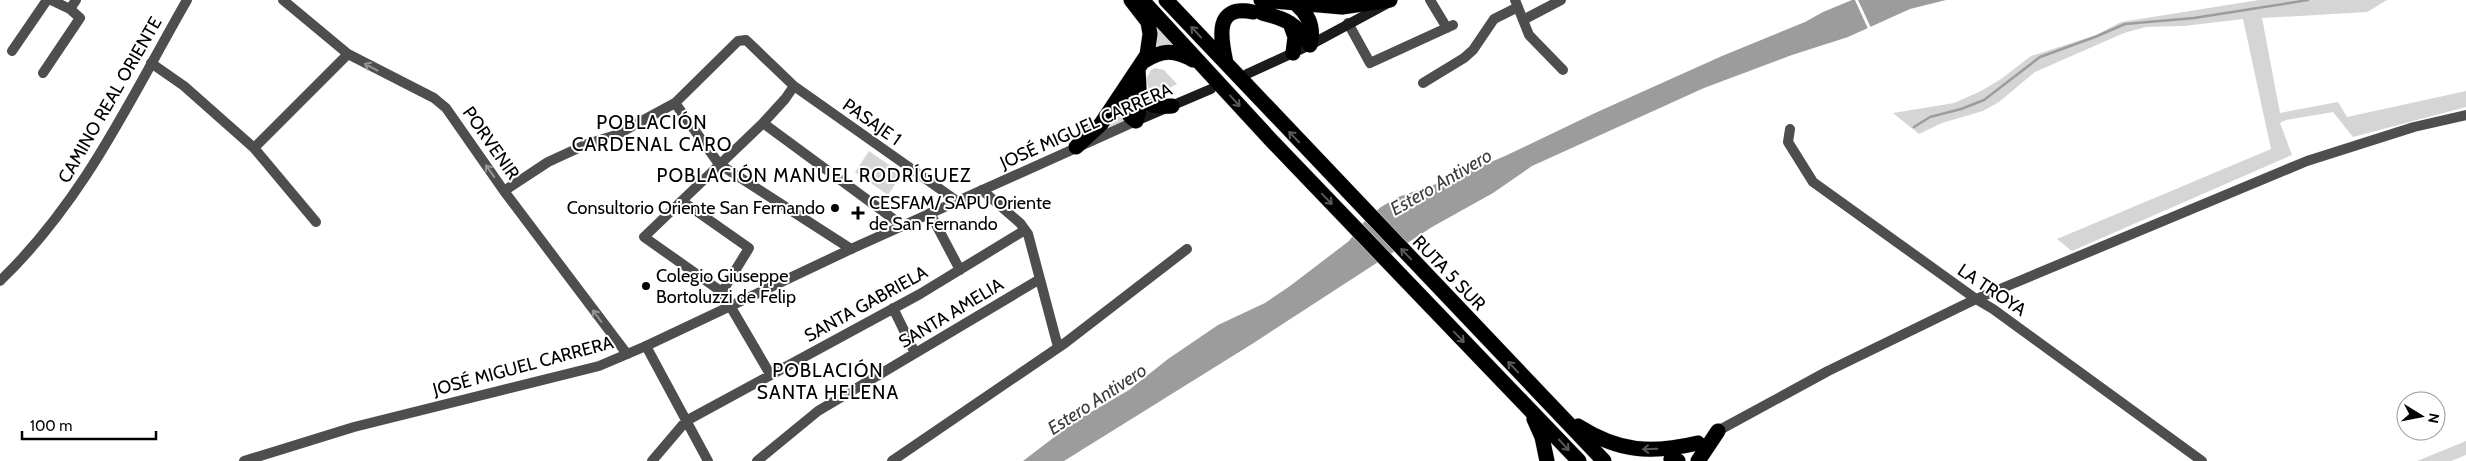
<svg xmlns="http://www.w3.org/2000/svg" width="2466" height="461" font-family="Cabin,sans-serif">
	<rect width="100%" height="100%" fill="#fff"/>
	<path fill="#d5d5d5" d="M2259,0H2387L2367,12L2262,18L2280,113L2338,102L2347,117L2466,91V107L2353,137L2333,112L2286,120L2280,123L2292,155L2072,251L2057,239L2271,149L2243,19L2184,26L2146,27L2124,33L2035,72L1999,102L1983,111L1942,123L1919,134L1893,113L1954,103L1981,91L2001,79L2031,56L2096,35L2121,22Z
		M1152,22L1180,51L1153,53Z
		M1155,68L1164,70L1177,84C1169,88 1158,96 1149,90L1146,79L1151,70Z
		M1121,98L1128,120L1100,133Z
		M869,151L902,174L888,195L855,172Z
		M2466,441V455L2451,461H2417Z"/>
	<path fill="#9c9c9c" d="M1852,0H1946L1910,9L1848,37L1792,55L1704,88L1532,166L1493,193L1432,227L1252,344L1064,461H1023L1074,422L1129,390L1168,359L1218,325L1265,303L1290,286L1349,241L1364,222L1381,207L1398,197L1448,180L1505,156L1595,113L1722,56L1805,22L1823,12Z"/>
	<path fill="#fff" d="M1855,0H1858L1872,30L1869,31Z"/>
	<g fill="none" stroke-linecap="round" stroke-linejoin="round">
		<path stroke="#9c9c9c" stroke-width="2.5" d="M1914,127L1930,117L1961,109L1984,100L2040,57L2095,37L2125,24L2194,18L2308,0"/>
		<g stroke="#dbdbdb" stroke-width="16">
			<path id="motorway" d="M1142,0L1270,139L1579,461
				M1166,0L1604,461
				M1261,0L1342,7L1390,0
				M1297,5C1310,16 1314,29 1310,45
				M1262,13C1286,19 1296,23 1310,45
				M1290,23L1295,37L1293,53
				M1144,61C1162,50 1174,49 1193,60
				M1226,63C1221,39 1213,4 1253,12
				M1125,88C1122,101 1124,113 1136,121L1140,107L1138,69
				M1138,91C1145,107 1157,107 1172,106
				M1076,147L1101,124L1147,55L1150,34L1148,22L1131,0
				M1534,419L1542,437L1547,461
				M1578,426C1619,452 1651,454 1698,443
				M1671,459L1678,461
				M1698,461L1718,431"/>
		</g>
		<path stroke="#4e4e4e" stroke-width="10" d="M283,0L348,54L434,98L446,108L504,191L627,354
			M1430,0L1447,28
			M1515,0L1529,35L1563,70
			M70,9L76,0
			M1523,20L1561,0
			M1348,23L1370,63L1453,25
			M12,51L47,0
			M151,63L184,86L254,148L348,54
			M43,73L80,18L70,9L51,0
			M1423,83L1464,58L1473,50L1494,19L1518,7
			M675,103L719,164L851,249
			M763,123L903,226
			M1790,129L1788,142L1813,182L1976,299L1993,309L2202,461
			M254,148L316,222
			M982,190L1020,223L1028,234L1058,347
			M504,191L548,162L587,144L616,135L675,103L738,41L746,40L794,86L957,201
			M682,201L749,248L722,292
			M930,213L960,270
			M893,308L915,353
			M646,346L708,461
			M770,374L722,292L644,237L763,123L785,99L794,86
			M652,461L686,421L920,294L1025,230
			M757,461L818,411L1040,279
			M892,461L1065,343L1187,249"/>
		<path stroke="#4e4e4e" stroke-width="10" d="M0,281C85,199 129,101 187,0
			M1714,433L1828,371L1976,299L2307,161L2414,127L2466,115
			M244,461L354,427L599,366L646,346L851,249L1136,121"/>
		<path stroke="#1b1b1b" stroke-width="10" d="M1247,74L1310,45L1386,4
			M1136,121L1211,89"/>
		<use href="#motorway" stroke="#000" stroke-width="15"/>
	</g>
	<defs><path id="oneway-shaft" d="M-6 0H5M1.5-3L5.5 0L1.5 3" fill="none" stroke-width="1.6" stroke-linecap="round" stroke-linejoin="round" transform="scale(1.25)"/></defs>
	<g stroke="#595959">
		<use href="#oneway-shaft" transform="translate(1196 32) rotate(-133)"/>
		<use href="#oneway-shaft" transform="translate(1235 101) rotate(48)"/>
		<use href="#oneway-shaft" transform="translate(1294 137) rotate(-134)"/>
		<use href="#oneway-shaft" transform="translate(1327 199) rotate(46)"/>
		<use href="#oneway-shaft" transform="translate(1406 254) rotate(-134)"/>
		<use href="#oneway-shaft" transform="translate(1459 337) rotate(46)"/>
		<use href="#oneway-shaft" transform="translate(1513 367) rotate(-134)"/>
		<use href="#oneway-shaft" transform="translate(1564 445) rotate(47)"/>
		<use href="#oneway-shaft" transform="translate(1650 449) rotate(178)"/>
	</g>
	<g stroke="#959595">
		<use href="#oneway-shaft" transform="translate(371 67) rotate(-152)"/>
		<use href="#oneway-shaft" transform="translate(490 171) rotate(-125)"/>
		<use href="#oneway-shaft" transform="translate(597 316) rotate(-127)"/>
	</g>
	<g fill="#000" stroke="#fff" stroke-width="2">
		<circle cx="835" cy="208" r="5"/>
		<path d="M855.5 205.5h5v5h5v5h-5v5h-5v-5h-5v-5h5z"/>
		<circle cx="646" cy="286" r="5"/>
	</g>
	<g text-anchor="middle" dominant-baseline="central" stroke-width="4" stroke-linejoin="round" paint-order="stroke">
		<g font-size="18" fill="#000" stroke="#fff">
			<text transform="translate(110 100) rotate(-60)">CAMINO REAL ORIENTE</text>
			<text transform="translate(872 122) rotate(35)">PASAJE 1</text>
			<text transform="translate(1086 126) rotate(-24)">JOSÉ MIGUEL CARRERA</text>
			<text transform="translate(491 143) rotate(55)">PORVENIR</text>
			<text transform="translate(1449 273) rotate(46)">RUTA 5 SUR</text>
			<text transform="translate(1992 290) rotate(34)">LA TROYA</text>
			<text transform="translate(866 304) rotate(-29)">SANTA GABRIELA</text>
			<text transform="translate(951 313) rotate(-31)">SANTA AMELIA</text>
			<text transform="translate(523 366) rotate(-15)">JOSÉ MIGUEL CARRERA</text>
		</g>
		<g font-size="18" fill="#000" stroke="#fff" text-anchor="start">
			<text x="869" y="203">CESFAM/ SAPU Oriente<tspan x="869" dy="21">de San Fernando</tspan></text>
			<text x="825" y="208" text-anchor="end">Consultorio Oriente San Fernando</text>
			<text x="656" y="276">Colegio Giuseppe<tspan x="656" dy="21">Bortoluzzi de Felip</tspan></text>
		</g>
		<g font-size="19" letter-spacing="1" fill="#000" stroke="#fff">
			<text x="652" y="122">POBLACIÓN<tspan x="652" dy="22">CARDENAL CARO</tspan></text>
			<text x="814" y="175">POBLACIÓN MANUEL RODRÍGUEZ</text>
			<text x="828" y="370">POBLACIÓN<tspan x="828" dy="22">SANTA HELENA</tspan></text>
		</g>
		<g font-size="19" font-style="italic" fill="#3d3d3d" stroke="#fff">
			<text transform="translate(1441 182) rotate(-30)">Estero Antivero</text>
			<text transform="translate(1097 399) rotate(-33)">Estero Antivero</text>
		</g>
	</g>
	<g transform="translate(2421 416) rotate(100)"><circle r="24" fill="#ffffff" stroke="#999999"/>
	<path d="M0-4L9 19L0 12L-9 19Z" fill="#000000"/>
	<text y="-8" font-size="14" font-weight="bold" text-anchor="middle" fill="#000000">N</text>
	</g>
	<path d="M22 431v8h134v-8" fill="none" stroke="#000000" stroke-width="2.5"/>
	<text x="30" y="431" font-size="15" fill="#000000" stroke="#ffffff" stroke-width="4" paint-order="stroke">100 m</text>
</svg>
